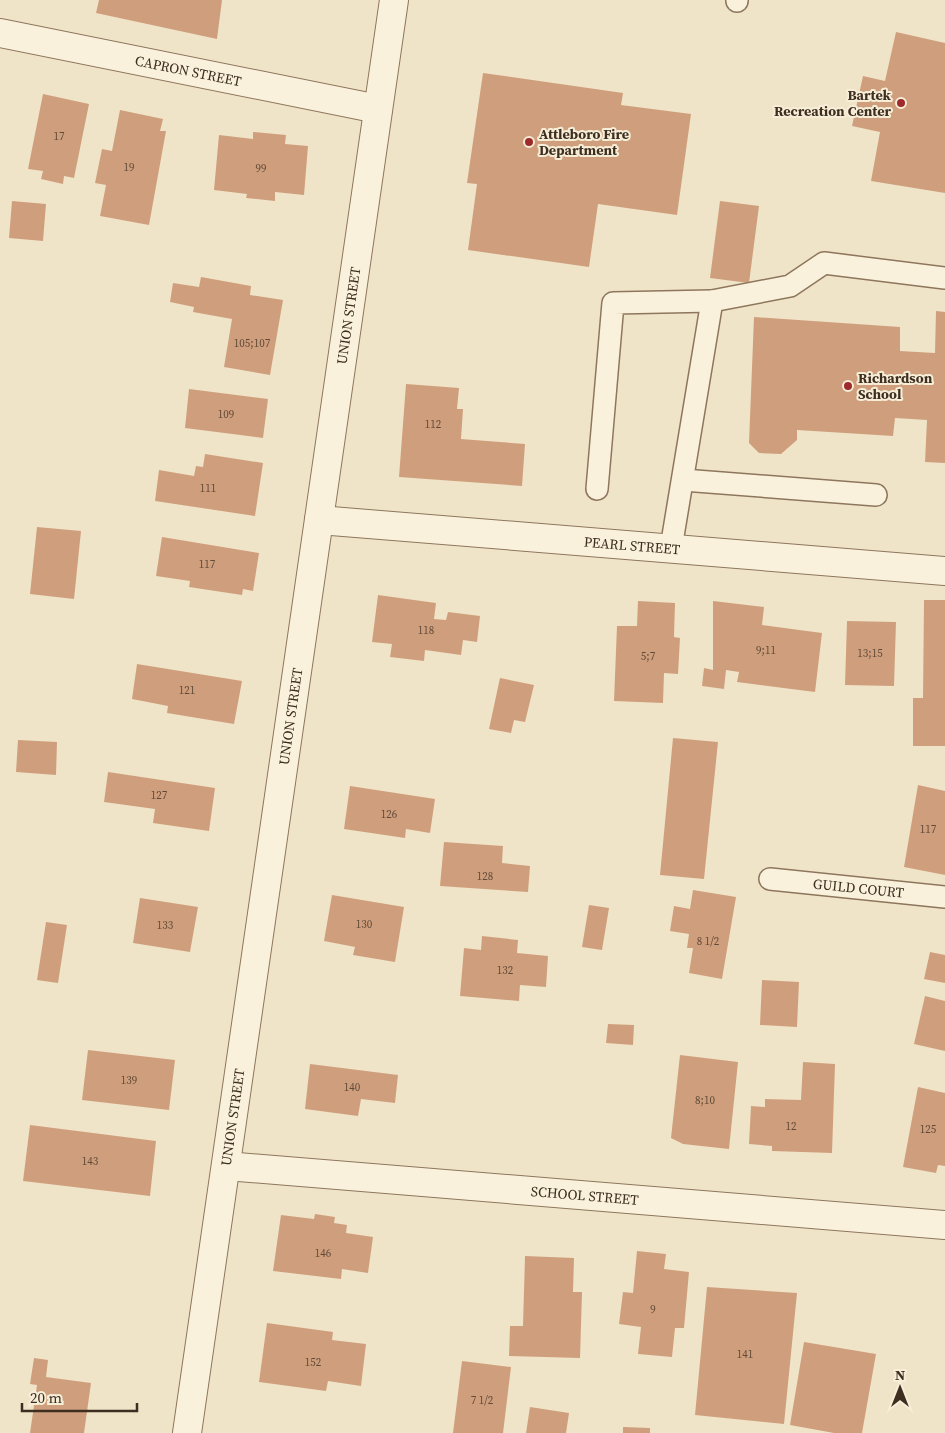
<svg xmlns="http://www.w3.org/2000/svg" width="945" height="1433" font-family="'Source Serif 4',serif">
	<rect width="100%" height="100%" fill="#f0e4c8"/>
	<path fill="#cf9f7d" d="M99,0H222L217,39L96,13Z
		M896,32L945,43V193L871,181L880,132L852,126L863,76L885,81Z
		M483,73L623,93L621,105L691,114L677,215L598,204L589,267L468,250L477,184L467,183Z
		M43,94L89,104L74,178L64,176L63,184L41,179L43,171L28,169Z
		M120,110L163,119L160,131H166L149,225L100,216L106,185L95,183L102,149L112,151Z
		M253,132L286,135L285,144L308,146L304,195L275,192V201L246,198L247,194L214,190L219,135L253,139Z
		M12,201L46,204L43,241L9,238Z
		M720,201L759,206L749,283L710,278Z
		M201,277L251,286L250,295L283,300L270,375L224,367L232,319L193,312L194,307L170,302L173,283L199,287Z
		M936,311L945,312V463L925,462L927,420L895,418L893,436L797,430V440L781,454L759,453L749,443L754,317L900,327V351L935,353Z
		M406,384L459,388L457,409H463L461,439L525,444L522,486L399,477Z
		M189,389L268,399L263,438L185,428Z
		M205,454L263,463L255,516L155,501L159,470L194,476L196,466L203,467Z
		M37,527L81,531L74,599L30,594Z
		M162,537L259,553L253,591L243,589L242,595L189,587L190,581L156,576Z
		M378,595L436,603L434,619L446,620L448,612L480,616L477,642L463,640L461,655L425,650L424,661L390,657L392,644L372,642Z
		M924,600H945V746H913V698H923Z
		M638,601L675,603L674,637L680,638L678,674L664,673L663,703L614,701L617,626H637Z
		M713,601L764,607L762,625L822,633L815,692L737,682L739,672L726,670L724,689L702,686L704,668L713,670Z
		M847,621L896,622L894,686L845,685Z
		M137,664L242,681L234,724L167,713L168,706L132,699Z
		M500,678L534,685L525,722L514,720L511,733L489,729Z
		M673,738L718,742L704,879L660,875Z
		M18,740L57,742L56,775L16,772Z
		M108,772L215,788L209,831L153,823L155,809L104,802Z
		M918,785L945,791V875L904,867Z
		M350,786L435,799L430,833L406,829L405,838L344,829Z
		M444,842L503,846L502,863L530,866L528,892L440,886Z
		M693,890L736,897L722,979L689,973L693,948H687L689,934L670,931L674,906L690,909Z
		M332,895L404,907L395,962L353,955L355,947L324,941Z
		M140,898L198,907L190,952L133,943Z
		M589,905L609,908L602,950L582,947Z
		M46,922L67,925L58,983L37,980Z
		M482,936L518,940L517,953L548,956L546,987L520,985L519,1001L460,996L464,948L481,950Z
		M930,952L945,955V983L924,979Z
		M762,980L799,982L797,1027L760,1025Z
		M925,996L945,1001V1051L914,1044Z
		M608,1024L634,1025L633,1045L606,1043Z
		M88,1050L175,1060L169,1110L82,1100Z
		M680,1055L738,1062L729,1149L683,1144L671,1138Z
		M803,1062L835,1064L832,1153L772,1151V1146L749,1144L751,1106L765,1107V1099L801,1100Z
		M310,1064L398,1075L395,1103L361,1099L358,1116L305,1109Z
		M918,1087L945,1093V1166L938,1165L936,1173L903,1167Z
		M30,1125L156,1141L150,1196L23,1181Z
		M315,1214L335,1217L334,1223L347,1225L346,1233L373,1237L368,1273L342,1269L341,1279L273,1271L281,1215L314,1219Z
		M637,1251L666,1254L664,1269L689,1272L684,1328H675L672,1357L638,1354L641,1327L619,1324L623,1292L633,1293Z
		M525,1256L574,1258L573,1292H582L580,1358L509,1356L510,1326H523Z
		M707,1287L797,1293L784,1424L695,1415Z
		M267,1323L333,1332L332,1340L366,1344L361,1386L328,1381L326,1391L259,1382Z
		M804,1342L876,1354L862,1433H834L790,1425Z
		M34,1358L48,1360L46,1377L91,1383L84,1433H30L37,1385L30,1384Z
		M462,1361L511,1367L503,1433H453Z
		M530,1407L569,1413L566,1433H526Z
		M623,1427L650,1428V1433H623Z"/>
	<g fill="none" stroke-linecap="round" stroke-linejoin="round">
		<g stroke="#8d765c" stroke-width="24">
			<g id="lane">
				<path d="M737,1V0"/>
				<path d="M683,480L876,495"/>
				<path d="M597,489L613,303L712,301"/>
				<path d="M671,548L712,301L790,286L824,263L945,278"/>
				<path id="s1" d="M770,879L945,897"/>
			</g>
		</g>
		<g stroke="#8d765c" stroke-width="30">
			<g id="street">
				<path id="s2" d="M0,33L378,109"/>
				<path id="s3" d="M319,520L945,571"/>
				<path id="s4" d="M226,1166L945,1225"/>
				<path id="s5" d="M187,1433L394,0"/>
			</g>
		</g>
		<use href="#lane" stroke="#faf1dc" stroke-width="21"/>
		<use href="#street" stroke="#faf1dc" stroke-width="28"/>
	</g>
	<g fill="#9e2a2b" stroke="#f7eed8" stroke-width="2">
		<circle cx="901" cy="103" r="5"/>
		<circle cx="529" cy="142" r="5"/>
		<circle cx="848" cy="386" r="5"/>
	</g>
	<g text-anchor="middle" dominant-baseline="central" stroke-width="4" stroke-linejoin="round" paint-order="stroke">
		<g font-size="11" fill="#624a37">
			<text x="59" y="136">17</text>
			<text x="129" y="167">19</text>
			<text x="261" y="168">99</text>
			<text x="252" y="343">105;107</text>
			<text x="226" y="414">109</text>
			<text x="433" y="424">112</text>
			<text x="208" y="488">111</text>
			<text x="207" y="564">117</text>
			<text x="426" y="630">118</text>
			<text x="766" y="650">9;11</text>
			<text x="870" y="653">13;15</text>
			<text x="648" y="656">5;7</text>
			<text x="187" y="690">121</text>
			<text x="159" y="795">127</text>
			<text x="389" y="814">126</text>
			<text x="928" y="829">117</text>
			<text x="485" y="876">128</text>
			<text x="364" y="924">130</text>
			<text x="165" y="925">133</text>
			<text x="708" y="941">8 1/2</text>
			<text x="505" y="970">132</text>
			<text x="129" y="1080">139</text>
			<text x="352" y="1087">140</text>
			<text x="705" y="1100">8;10</text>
			<text x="791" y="1126">12</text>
			<text x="928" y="1129">125</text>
			<text x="90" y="1161">143</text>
			<text x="323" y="1253">146</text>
			<text x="653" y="1309">9</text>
			<text x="745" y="1354">141</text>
			<text x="313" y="1362">152</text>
			<text x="482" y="1400">7 1/2</text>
		</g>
		<g font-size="14" fill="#3d2e20" stroke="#f7eed8">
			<text stroke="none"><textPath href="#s2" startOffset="192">CAPRON STREET</textPath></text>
			<text stroke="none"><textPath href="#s5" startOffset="1129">UNION STREET</textPath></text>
			<text stroke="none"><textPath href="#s3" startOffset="314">PEARL STREET</textPath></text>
			<text stroke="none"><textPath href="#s5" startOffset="724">UNION STREET</textPath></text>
			<text stroke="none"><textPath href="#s1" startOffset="89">GUILD COURT</textPath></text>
			<text stroke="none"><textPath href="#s5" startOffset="319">UNION STREET</textPath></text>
			<text stroke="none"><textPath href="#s4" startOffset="360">SCHOOL STREET</textPath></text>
		</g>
		<g font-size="14" font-weight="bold" fill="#3d2e20" stroke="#f7eed8" text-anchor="start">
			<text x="891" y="95" text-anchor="end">Bartek<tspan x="891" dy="16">Recreation Center</tspan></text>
			<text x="539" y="134">Attleboro Fire<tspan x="539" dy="16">Department</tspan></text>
			<text x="858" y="378">Richardson<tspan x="858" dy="16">School</tspan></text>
		</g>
	</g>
	<g transform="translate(900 1388)" stroke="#f7eed8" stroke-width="4" paint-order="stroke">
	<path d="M0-4L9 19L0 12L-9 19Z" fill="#3d2e20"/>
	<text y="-8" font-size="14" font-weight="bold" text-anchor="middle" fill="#3d2e20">N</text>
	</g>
	<path d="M22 1403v8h115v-8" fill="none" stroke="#3d2e20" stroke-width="2.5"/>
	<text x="30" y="1403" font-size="15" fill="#3d2e20" stroke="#f7eed8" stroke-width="4" paint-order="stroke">20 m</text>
</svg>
